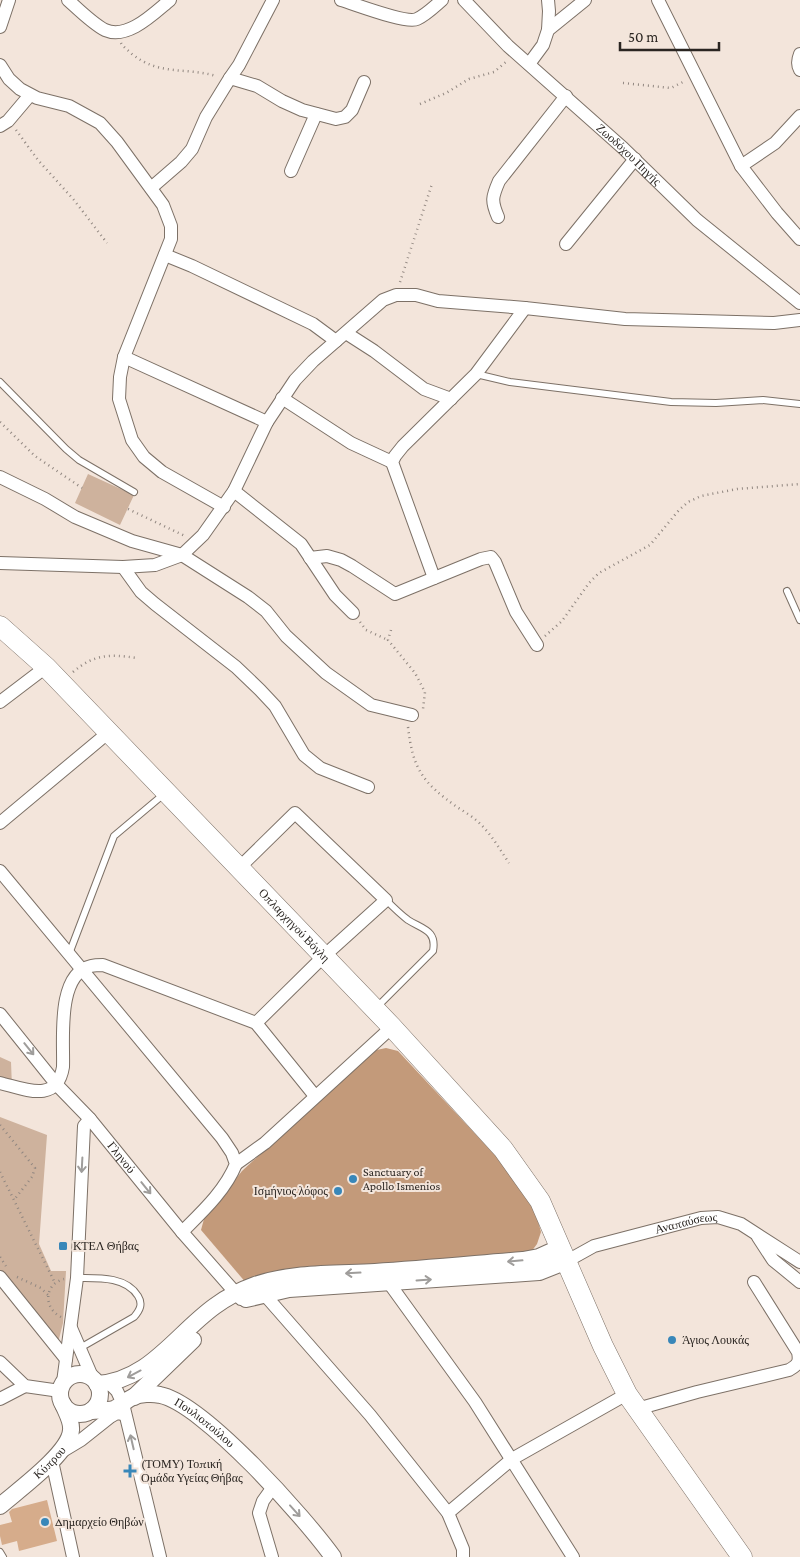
<svg xmlns="http://www.w3.org/2000/svg" width="800" height="1557" font-family="'Crimson Pro',serif">
	<rect width="100%" height="100%" fill="#f3e5db"/>
	<path fill="#ceb29d" d="M88,474L134,495L120,525L75,503Z
		M0,1057L11,1062L12,1087L0,1083Z
		M0,1117L47,1135L39,1244L51,1271H66L63,1323L58,1343L0,1270Z"/>
	<path fill="#c39a7a" d="M386,1048L398,1051L508,1169L535,1210L541,1232L537,1244L531,1252L247,1284L201,1230L204,1219L242,1171L372,1051Z"/>
	<path fill="#d6ac8b" d="M47,1500L57,1541L19,1551L17,1541L2,1545L0,1536V1525L12,1522L9,1512L12,1509Z"/>
	<g fill="none" stroke-linecap="round" stroke-linejoin="round">
		<g stroke="#7d7167" stroke-width="8">
			<path id="service" d="M476,374L510,382L671,402L716,403L763,400L800,404
				M0,382L66,449L79,460L134,492
				M787,591L800,620
				M69,954L114,836L164,794
				M376,1008L433,951C437,930 422,929 408,920C400,914 393,907 386,900
				M77,1278C97,1278 126,1276 138,1296C143,1304 140,1310 134,1317L80,1348
				M0,1552L3,1557"/>
		</g>
		<g stroke="#7d7167" stroke-width="14">
			<g id="minor">
				<path d="M68,0C78,9 93,24 105,30C128,40 154,13 170,0"/>
				<path d="M341,0C355,4 406,24 417,19C426,15 435,6 442,0"/>
				<path id="s1" d="M464,0L508,46L623,148L697,220L800,303"/>
				<path d="M658,0L741,166L777,213L800,239"/>
				<path d="M0,27L9,0"/>
				<path d="M548,30L549,11L548,0"/>
				<path d="M800,54C798,59 797,65 800,70"/>
				<path d="M529,64L543,45L548,30L585,0"/>
				<path d="M0,65L9,79L20,89L37,98L69,106L100,123L117,142L163,205L171,226V239L124,357L120,377L119,399L132,440L144,457L162,472L224,507"/>
				<path d="M230,78L239,65L273,0"/>
				<path d="M0,126L8,121L30,95"/>
				<path d="M741,166L775,143L800,116"/>
				<path d="M291,171L316,114"/>
				<path d="M151,188L181,162L192,149L206,117L230,78L257,86L282,101L302,110L336,119L345,117L352,110L364,82"/>
				<path d="M498,217C491,201 492,197 499,181L566,96"/>
				<path d="M566,244L635,159"/>
				<path d="M165,255L192,266L313,324L336,341"/>
				<path d="M346,333L374,351L424,389L451,399"/>
				<path d="M124,357L267,422"/>
				<path d="M282,398L351,443L392,462"/>
				<path d="M0,477L45,499L75,517L132,541L182,555L248,597L266,611L286,636L326,673L371,705L412,715"/>
				<path d="M234,491L301,544L335,595L353,613"/>
				<path d="M310,558L327,556L341,560L352,566L395,594L481,559L491,557L495,562L516,612L537,645"/>
				<path d="M0,563L123,567L155,565L182,555L203,535L234,491L267,422L295,380L313,361L383,300L396,295H416L438,301L525,308L625,319L774,323L800,320"/>
				<path d="M123,567L141,592L155,604L236,667L260,690L275,706L304,755L320,768L368,787"/>
				<path d="M434,578L392,462L395,456L403,446L476,374L525,308"/>
				<path d="M0,702L46,667"/>
				<path d="M0,823L109,732"/>
				<path d="M239,868L295,813L386,900L324,956L256,1023"/>
				<path d="M0,871L222,1138L232,1153L236,1164C225,1191 202,1212 182,1232"/>
				<path id="s2" d="M0,1014L57,1085L90,1119L182,1232L241,1299"/>
				<path d="M0,1083C25,1089 57,1104 63,1067C64,1041 56,974 91,966C95,965 99,965 103,965L256,1023L315,1096"/>
				<path d="M236,1164L265,1143L392,1027"/>
				<path d="M758,1237L773,1260L800,1282"/>
				<path id="s3" d="M567,1261L594,1246L701,1218L718,1217L741,1224L800,1262"/>
				<path d="M0,1277L66,1359"/>
				<path d="M389,1283L475,1402L573,1557"/>
				<path d="M264,1294L370,1415L448,1513L463,1549V1557"/>
				<path d="M71,1328L93,1379"/>
				<path d="M0,1362L25,1386L60,1391"/>
				<path d="M63,1382L77,1278L84,1126L90,1119"/>
				<path d="M109,1383L117,1391L123,1404L160,1557"/>
				<path d="M0,1399L25,1386"/>
				<path d="M637,1409L697,1392L789,1370C798,1365 800,1362 798,1352L754,1282"/>
				<path d="M61,1452L81,1440L110,1417L117,1413L123,1414"/>
				<path d="M52,1461L73,1557"/>
				<path d="M448,1513L512,1459L627,1394"/>
				<path d="M272,1557L259,1513L263,1501L273,1487"/>
			</g>
		</g>
		<g stroke="#7d7167" stroke-width="18">
			<g id="tertiary">
				<path d="M246,1299L289,1289L539,1272L567,1261"/>
				<circle cx="80" cy="1394" r="20"/>
				<path d="M97,1384C149,1381 176,1334 215,1306C227,1297 241,1290 255,1285C293,1272 335,1274 375,1272C424,1269 474,1264 523,1260L539,1257L561,1247"/>
				<path d="M134,1397L193,1340"/>
				<path id="s4" d="M91,1411C98,1410 106,1411 114,1409C121,1406 126,1400 133,1397C140,1394 152,1393 160,1395C203,1403 306,1519 333,1557"/>
				<path id="s5" d="M0,1506C17,1491 70,1453 71,1430C72,1421 66,1412 63,1404"/>
			</g>
		</g>
		<g stroke="#7d7167" stroke-width="21">
			<g id="primary">
				<path id="s6" d="M0,626L46,667L392,1027L503,1149L540,1201L603,1346L627,1394L742,1557"/>
			</g>
		</g>
		<path stroke="#918780" stroke-width="2.5" stroke-dasharray="1 4" stroke-linecap="butt" d="M121,43C123,47 128,50 132,54C159,76 186,67 216,76
			M623,83L671,88L685,81
			M420,104L446,93L469,79L494,72L507,61
			M16,130L38,160L74,200L107,243
			M400,282L432,184
			M0,422L35,456L82,488
			M128,509L185,536
			M360,622L366,630L388,640
			M391,630L388,640L415,673L425,692L423,709
			M545,636L562,621L589,583L599,573L650,545L679,510L688,502L701,496L737,489L800,484
			M73,672C94,654 110,654 137,658
			M408,727C413,769 422,782 457,807C463,811 470,815 476,820C490,832 499,848 509,863
			M0,1125L35,1168L32,1177L14,1200
			M0,1172L55,1283
			M0,1257L6,1266
			M17,1277L41,1288L48,1295
			M61,1317C43,1308 44,1284 64,1279"/>
		<use href="#service" stroke="#fff" stroke-width="6"/>
		<use href="#minor" stroke="#fff" stroke-width="12"/>
		<use href="#tertiary" stroke="#fff" stroke-width="16"/>
		<use href="#primary" stroke="#fff" stroke-width="20"/>
	</g>
	<defs><path id="oneway-shaft" d="M-6 0H5M1.5-3L5.5 0L1.5 3" fill="none" stroke-width="1.6" stroke-linecap="round" stroke-linejoin="round" transform="scale(1.25)"/></defs>
	<g stroke="#9f9d9b">
		<use href="#oneway-shaft" transform="translate(29 1049) rotate(51)"/>
		<use href="#oneway-shaft" transform="translate(82 1165) rotate(93)"/>
		<use href="#oneway-shaft" transform="translate(146 1188) rotate(51)"/>
		<use href="#oneway-shaft" transform="translate(515 1261) rotate(175)"/>
		<use href="#oneway-shaft" transform="translate(353 1273) rotate(177)"/>
		<use href="#oneway-shaft" transform="translate(424 1280) rotate(-4)"/>
		<use href="#oneway-shaft" transform="translate(134 1374) rotate(152)"/>
		<use href="#oneway-shaft" transform="translate(132 1442) rotate(-103)"/>
		<use href="#oneway-shaft" transform="translate(295 1511) rotate(48)"/>
	</g>
	<g fill="#3887b9" stroke="#f3e5db" stroke-width="2">
		<circle cx="353" cy="1179" r="5"/>
		<circle cx="338" cy="1191" r="5"/>
		<rect x="58" y="1241" width="10" height="10" rx="2.5"/>
		<circle cx="672" cy="1340" r="5"/>
		<path d="M127.5 1463.5h5v5h5v5h-5v5h-5v-5h-5v-5h5z"/>
		<circle cx="45" cy="1522" r="5"/>
	</g>
	<g text-anchor="middle" dominant-baseline="central" stroke-width="4" stroke-linejoin="round" paint-order="stroke">
		<g font-size="12" fill="#2a2521" stroke="#f3e5db">
			<text stroke="none"><textPath href="#s1" startOffset="226">Ζωοδόχου Πηγής</textPath></text>
			<text stroke="none"><textPath href="#s6" startOffset="420">Οπλαρχηγού Βόγλη</textPath></text>
			<text stroke="none"><textPath href="#s2" startOffset="188">Γληνού</textPath></text>
			<text stroke="none"><textPath href="#s3" startOffset="126">Αναπαύσεως</textPath></text>
			<text stroke="none"><textPath href="#s4" startOffset="126">Πουλιοπούλου</textPath></text>
			<text stroke="none"><textPath href="#s5" startOffset="66">Κύπρου</textPath></text>
		</g>
		<g font-size="12" fill="#2a2521" stroke="#f3e5db" text-anchor="start">
			<text x="363" y="1172">Sanctuary of<tspan x="363" dy="14">Apollo Ismenios</tspan></text>
			<text x="328" y="1191" text-anchor="end">Ισμήνιος λόφος</text>
			<text x="73" y="1246">ΚΤΕΛ Θήβας</text>
			<text x="682" y="1340">Άγιος Λουκάς</text>
			<text x="141" y="1464">(ΤΟΜΥ) Τοπική<tspan x="141" dy="14">Ομάδα Υγείας Θήβας</tspan></text>
			<text x="55" y="1522">Δημαρχείο Θηβών</text>
		</g>
	</g>
	<path d="M620 42v8h99v-8" fill="none" stroke="#2a2521" stroke-width="2.5"/>
	<text x="628" y="42" font-size="15" fill="#2a2521" stroke="#f3e5db" stroke-width="4" paint-order="stroke">50 m</text>
</svg>
